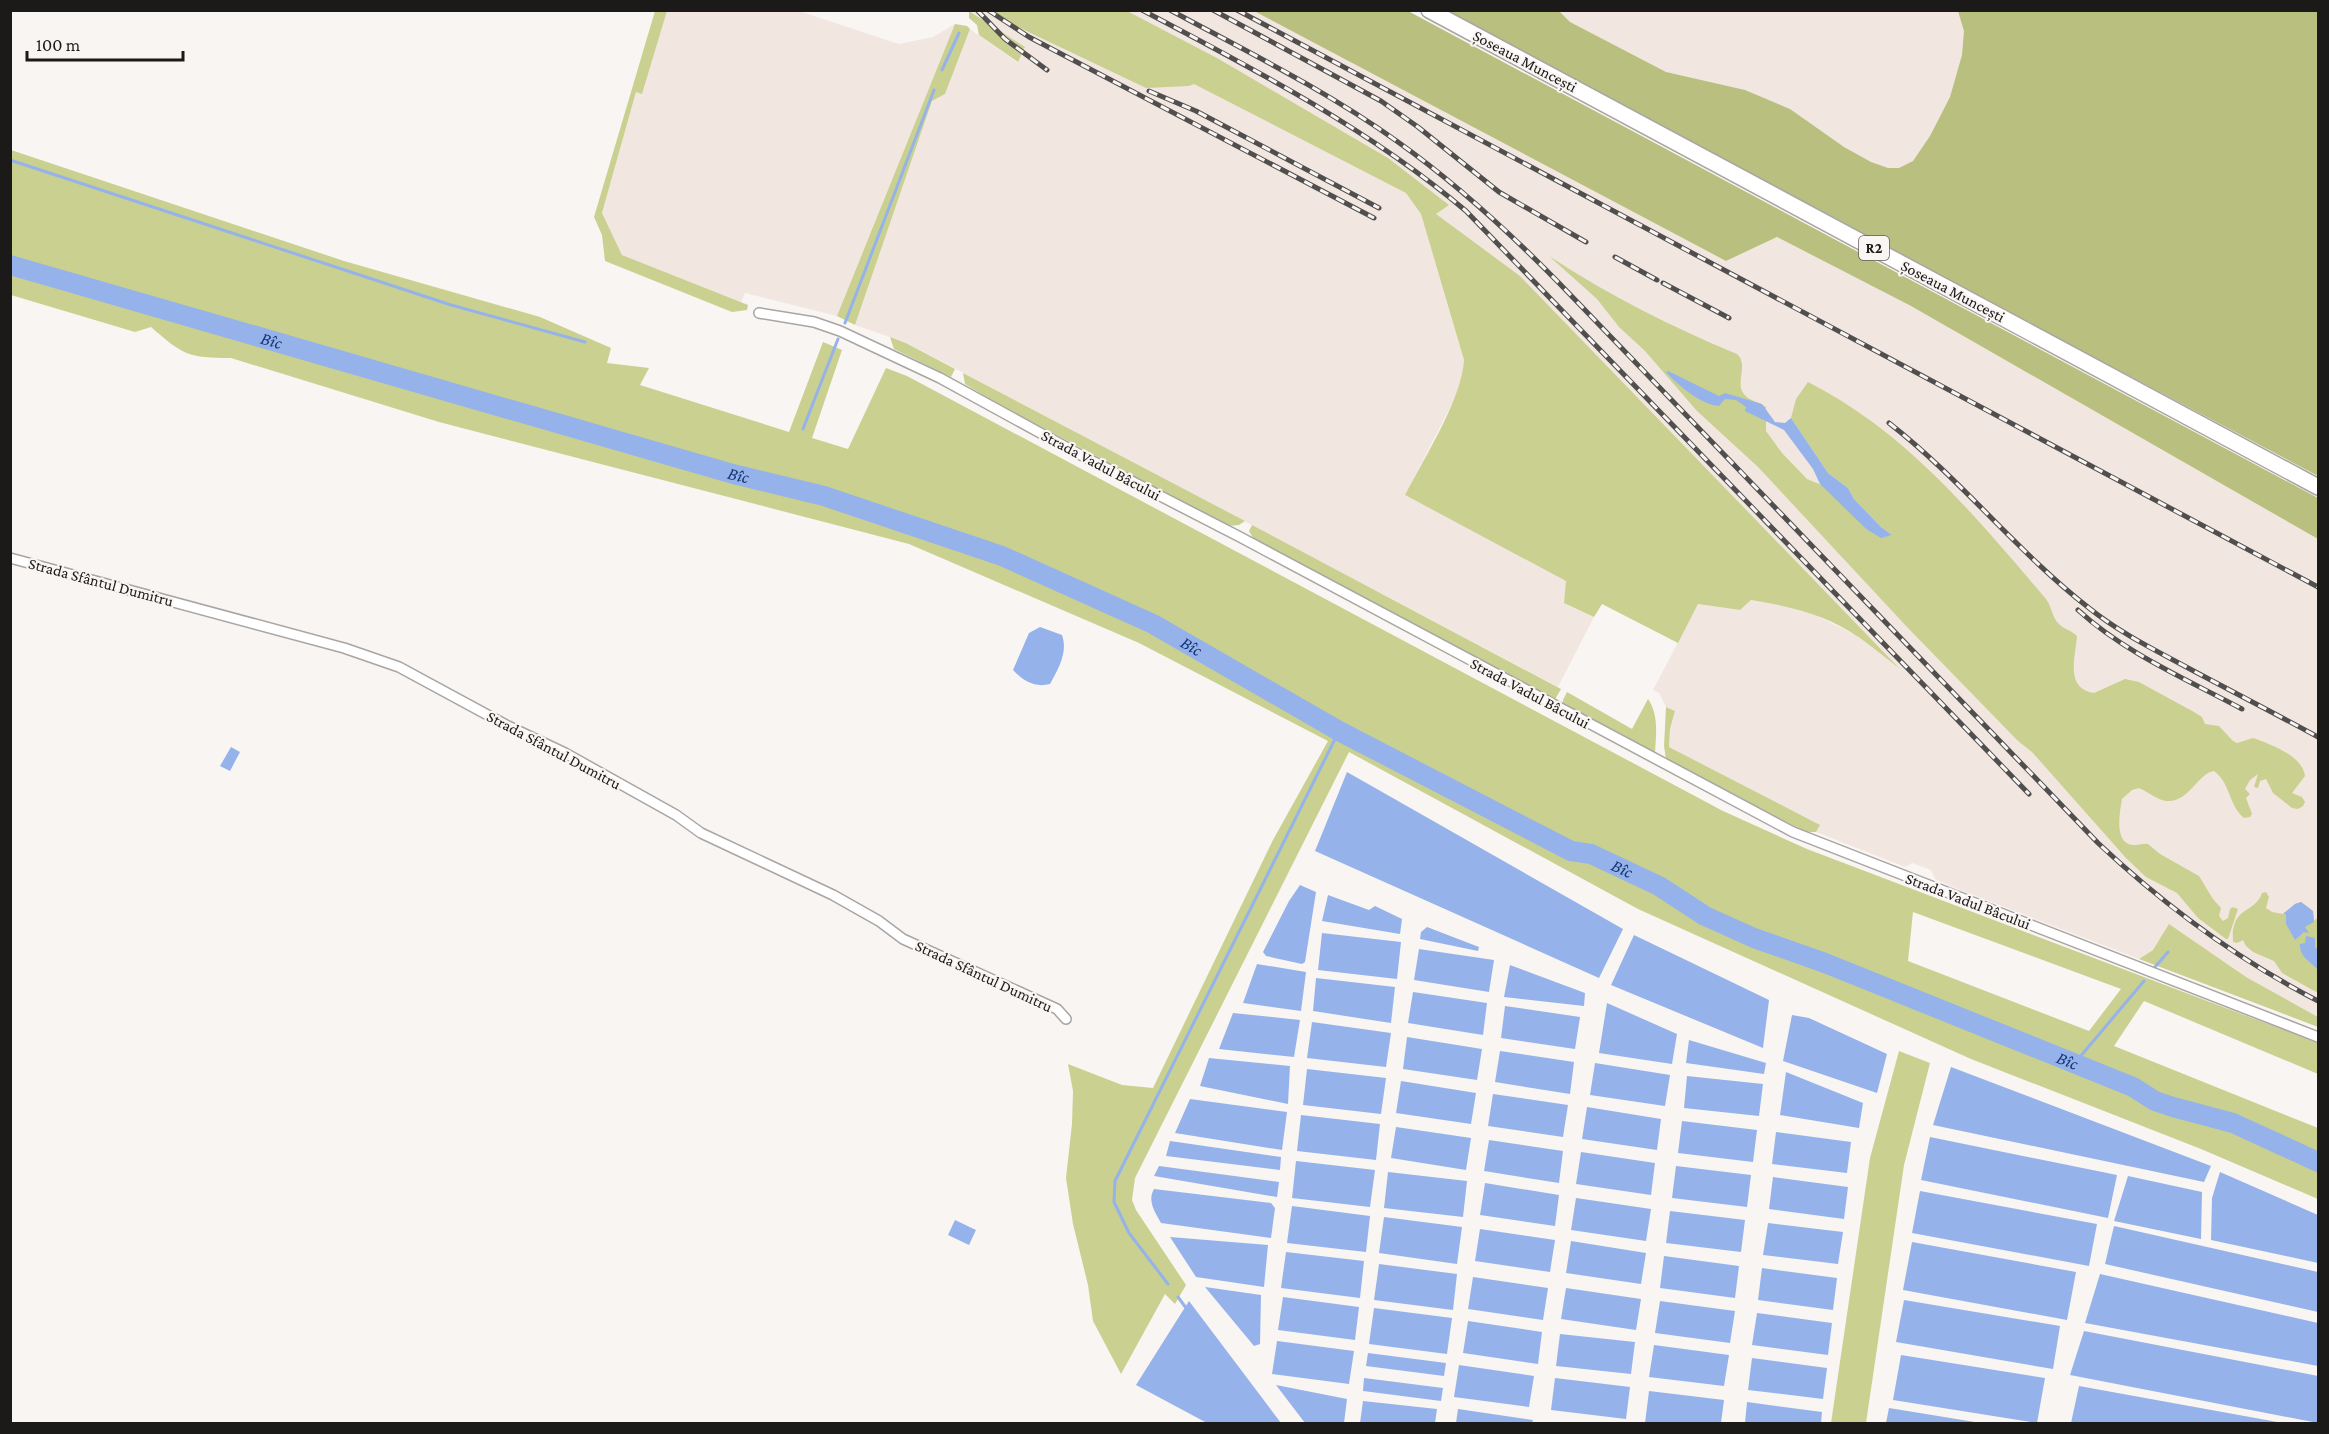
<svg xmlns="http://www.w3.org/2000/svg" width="2329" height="1434" font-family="'Crimson Pro',serif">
	<rect width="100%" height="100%" fill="#f9f5f3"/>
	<path fill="#f2e7e0" d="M667,11H799L899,44L933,37L955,24L837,316L745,293L741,303L622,255L602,213L636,92L642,93Z
		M970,11H1254L1726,261L1777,237L1911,306L2318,539V1017L2246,977L2153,950L2139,959L1955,888L1935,879L1931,870L1912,863L1905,867L1816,832L1819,825L1669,747L1670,729L1675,711L1666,707L1659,693L1653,690L1698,604L1740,610L1751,600L1788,606L1813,614L1858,636L1896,665L1421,214L1464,360L1463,376L1455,398L1405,495L1567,581L1564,603L1594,617L1558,687L907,343L855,325L932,101L945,94L970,29L1017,62L1025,48Z
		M1533,11H2318V399L1713,101Z"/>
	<path fill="#cad090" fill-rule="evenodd" d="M655,11H667L642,94L636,92L602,213L622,255L748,305L747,310L732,312L605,261L602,235L594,217Z
		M969,11L1025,47L1018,62L979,35L977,25L969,18Z
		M994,11H1127L1217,58L1388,158L1449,205L1436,214L1520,276L1900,669C1887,659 1874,648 1860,638C1828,615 1789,606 1751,600L1740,610L1698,604L1678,643L1602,604L1594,617L1564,603L1566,581L1405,495C1424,458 1462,399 1464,360L1421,214L1406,193L1194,84L1189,86L1146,88L1018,27Z
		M955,24L967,26L970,29L945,94L932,101L855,325L837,316Z
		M11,150L344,261L540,317L611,348L607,363L649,368L640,385L789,432L823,342L842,350L812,438L848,449L886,368L907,376L1723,811L1807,849L2318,1043V1074L2144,1001L2114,1046L2318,1128V1199L2201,1149L1971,1059L1638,909L1349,752L1135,1178L1132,1200L1136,1210L1186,1285L1175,1304L1165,1294L1121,1374L1093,1321L1088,1285L1073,1224L1066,1178L1072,1124L1073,1091L1068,1064L1122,1085L1153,1088L1273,840L1328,741L1139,643L909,544L439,422L231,358C188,358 183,355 151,327L135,332L11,295ZM1913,912L2121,989L2089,1031L1908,961Z
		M1549,256C1608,295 1672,327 1737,354C1748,364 1737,379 1742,391C1747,401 1758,401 1766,407V431L1782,453L1807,479L1824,486L1866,529L1882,536L1892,535L1881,527L1854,499L1848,488L1828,473L1791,418L1796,399L1808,382C1908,433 1975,516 2046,599C2052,607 2052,617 2058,623C2063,629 2071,630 2077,636C2076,655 2064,689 2094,693L2125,679L2139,682L2194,712L2202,717L2205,724L2219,726L2233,741L2237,743L2253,738C2270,744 2303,756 2305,776L2292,793L2302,797L2305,802L2303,806L2298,809L2292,808L2273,793L2266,779L2260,781L2258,788L2254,787L2258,774L2250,780L2245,789L2250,794L2246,798L2252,814L2250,817L2244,818C2229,806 2230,782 2214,771C2198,773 2189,803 2166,801C2157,800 2147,791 2139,788L2132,790L2122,799C2120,812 2113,844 2134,845C2139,845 2143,843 2148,844L2160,854L2199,876L2213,899L2221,908L2219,916L2223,921L2228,918L2230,909L2233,907L2238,909L2228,939H2226L2198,918L2177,893L2146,877L2126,858L2032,752L2018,741L1908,628L1758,467L1697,411L1645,351L1619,327L1597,299Z
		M890,337L906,343L955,369L951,377L894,349Z
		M963,373L1245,521L1239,525L1227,526L993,401L965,384Z
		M1252,525L1561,689L1554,701L1255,541L1249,531Z
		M1567,692L1632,729L1648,699C1659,715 1656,734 1655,753L1563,705V700Z
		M1666,707L1675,711L1670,729L1669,747L1820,825L1816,832H1806L1666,759L1664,746Z
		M2266,892L2269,897L2266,908L2272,912L2283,914L2295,904L2301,902L2313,911L2314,921L2318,917V993L2282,973L2274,961L2253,952L2246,946L2243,940L2237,943L2233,942C2233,937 2232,931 2234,926C2239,907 2256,911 2262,893Z
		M2169,924L2246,977L2318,1017V1027L2139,959L2153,950Z
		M1899,1051L1930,1063L1904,1165L1866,1423H1831L1870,1158Z"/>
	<path fill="#b9bf7e" d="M1254,11H1408L2318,498V539L1911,306L1777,237L1726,261Z
		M1442,11H1559L1570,22L1666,72L1745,90L1790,109L1844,147L1871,162L1888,168H1899L1913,161L1930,136L1950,97L1962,55L1964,31L1958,11H2318V476Z"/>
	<path fill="#95b3ea" d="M1668,371L1719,396L1725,393L1762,404L1775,422L1785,423L1791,418L1828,473L1848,488L1854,499L1881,527L1892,535L1881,538L1866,529L1820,484L1813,469L1784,430L1745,411L1746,407L1736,400L1725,399L1719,406C1701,405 1678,385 1666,372Z
		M1040,627L1062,635C1068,652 1059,668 1050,684C1035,688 1023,681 1013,670L1029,633Z
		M231,747L240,752L230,771L220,766Z
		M1347,772L1623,929L1599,978L1315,851Z
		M1300,885L1316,892L1305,962L1302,964L1266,956L1263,952L1289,901Z
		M1328,895L1369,910L1375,906L1402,919L1400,934L1322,921Z
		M2301,902L2313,911L2314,922L2305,927L2309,933L2304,932L2295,940L2286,924V914H2283L2295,904Z
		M1427,927L1479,947L1478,951L1420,939L1421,932Z
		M1322,933L1401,942L1397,979L1318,970Z
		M1634,935L1769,1000L1763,1048L1611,985Z
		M2306,936L2315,938V947L2318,950L2317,953L2318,954L2317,969C2310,961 2299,957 2300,944L2305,943Z
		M1419,949L1494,960L1489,992L1414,980Z
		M1257,964L1306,972L1301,1011L1243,1003Z
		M1510,965L1585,993L1584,1006L1504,997Z
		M1316,978L1395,987L1391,1023L1313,1011Z
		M1413,992L1487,1003L1483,1035L1408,1023Z
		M1607,1003L1677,1034L1672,1064L1599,1053Z
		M1505,1006L1580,1017L1575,1049L1501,1038Z
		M1233,1013L1300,1020L1294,1057L1219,1049Z
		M1792,1015L1809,1018L1887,1054L1877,1093L1783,1061Z
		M1312,1022L1391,1033L1386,1067L1307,1058Z
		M1407,1037L1482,1049L1477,1080L1403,1069Z
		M1689,1040L1766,1063L1764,1074L1686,1063Z
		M1500,1051L1574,1062L1570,1094L1495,1082Z
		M1209,1058L1290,1066L1288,1104L1200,1086Z
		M1595,1063L1670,1075L1665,1106L1590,1095Z
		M1951,1067L2211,1166L2204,1182L1933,1125Z
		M1307,1069L1386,1078L1381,1114L1303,1105Z
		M1786,1072L1863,1103L1859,1128L1780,1115Z
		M1687,1076L1763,1084L1759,1116L1684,1108Z
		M1401,1081L1476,1093L1471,1124L1396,1113Z
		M1493,1094L1568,1105L1563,1137L1488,1126Z
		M1190,1099L1287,1112L1282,1150L1175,1133Z
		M1587,1107L1661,1119L1657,1150L1582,1139Z
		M1301,1115L1380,1124L1376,1160L1297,1151Z
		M1682,1121L1757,1130L1753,1162L1678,1153Z
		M1396,1127L1471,1138L1466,1170L1391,1158Z
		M1776,1132L1851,1142L1847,1173L1772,1164Z
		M1930,1137L2117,1175L2108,1218L1921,1180Z
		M1489,1140L1563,1151L1559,1183L1484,1171Z
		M1170,1141L1281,1157L1280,1170L1166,1156Z
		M1581,1152L1655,1163L1651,1195L1576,1184Z
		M1296,1161L1375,1170L1370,1207L1292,1198Z
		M1159,1166L1279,1182L1277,1197L1154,1176Z
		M1676,1166L1751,1175L1747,1207L1672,1198Z
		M1388,1172L1467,1181L1463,1217L1384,1208Z
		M2220,1172L2318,1215V1263L2211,1240L2212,1198Z
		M2128,1176L2202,1192L2201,1239L2114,1221Z
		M1773,1177L1848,1187L1844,1219L1769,1209Z
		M1485,1183L1559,1195L1555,1226L1480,1215Z
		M1154,1189L1271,1203L1275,1208L1271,1238L1161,1223C1155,1212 1147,1201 1154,1189Z
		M1920,1191L2097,1224L2089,1266L1912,1233Z
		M1576,1198L1651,1209L1646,1241L1571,1230Z
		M1292,1206L1370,1216L1366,1252L1287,1243Z
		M1670,1211L1745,1220L1741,1252L1666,1243Z
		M1384,1217L1462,1227L1457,1264L1379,1253Z
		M955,1220L976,1230L969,1245L948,1235Z
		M1768,1223L1843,1232L1838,1264L1763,1255Z
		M2114,1226L2318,1272V1312L2105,1264Z
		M1480,1229L1555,1240L1550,1272L1475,1261Z
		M1170,1237L1268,1245L1264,1287L1196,1277Z
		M1571,1241L1646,1253L1641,1284L1566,1273Z
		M1912,1242L2076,1272L2067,1320L1903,1290Z
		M1286,1252L1364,1261L1360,1298L1281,1288Z
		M1664,1256L1739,1266L1735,1298L1660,1288Z
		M1379,1264L1457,1274L1453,1310L1374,1300Z
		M1762,1268L1837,1278L1833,1310L1758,1300Z
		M2100,1274L2318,1323V1366L2085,1323Z
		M1473,1277L1548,1288L1543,1320L1468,1309Z
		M1205,1287L1261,1295L1260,1344L1254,1346Z
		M1566,1288L1641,1299L1636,1330L1561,1319Z
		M1283,1297L1359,1307L1355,1340L1278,1330Z
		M1904,1300L2060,1326L2053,1369L1896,1342Z
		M1189,1301L1281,1423H1207L1136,1385Z
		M1660,1301L1735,1311L1730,1343L1655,1333Z
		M1374,1308L1452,1318L1447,1354L1369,1344Z
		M1757,1313L1832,1323L1828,1355L1752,1345Z
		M1468,1321L1542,1332L1538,1364L1463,1353Z
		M2084,1331L2318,1376V1423L2070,1375Z
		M1560,1334L1635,1342L1631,1374L1556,1366Z
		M1277,1341L1354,1351L1349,1384L1272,1374Z
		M1654,1345L1729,1355L1724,1386L1649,1377Z
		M1368,1353L1446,1363L1444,1376L1366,1366Z
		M1901,1355L2045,1378L2037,1423L1893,1400Z
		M1752,1358L1827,1368L1823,1399L1748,1390Z
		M1459,1365L1534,1376L1529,1407L1454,1397Z
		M1364,1378L1443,1388L1441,1401L1363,1391Z
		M1555,1378L1630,1387L1626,1419L1551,1410Z
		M1276,1385L1347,1399L1344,1423H1305Z
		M2079,1386L2283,1423H2071Z
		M1649,1391L1724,1400L1721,1423H1645Z
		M1363,1401L1437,1409L1435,1423H1360Z
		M1747,1402L1822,1412L1821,1423H1745Z
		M1889,1408L1981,1423H1886Z
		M1458,1409L1533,1420L1532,1423H1456Z"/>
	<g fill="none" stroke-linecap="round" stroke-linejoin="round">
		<path stroke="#95b3ea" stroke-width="3" d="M942,70L959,33
			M10,160L451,305L585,342
			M845,323L934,90
			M803,429L838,339
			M2155,967L2168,952
			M2074,1064L2144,981
			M1168,1284L1129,1233L1114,1202L1115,1181L1339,731
			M1178,1297L1186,1308"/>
		<path stroke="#95b3ea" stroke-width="20" id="s1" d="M10,265L733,474L824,496L1002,556L1153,624L1339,731L1571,851L1591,854L1659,886L1705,916L1754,938L1825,963L2133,1087L2155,1101L2173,1107L2233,1123L2318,1162"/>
		<g stroke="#a9a5a3" stroke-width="12">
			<path id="minor" d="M759,313L814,322L840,331L940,378L1075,452L1240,537L1793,832L2318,1037
				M10,558L344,648L399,667L508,726L565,753L676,815L701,833L833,895L879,921L903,939L1057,1009L1066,1019"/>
		</g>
		<g stroke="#a9a5a3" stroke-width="18">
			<path id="primary" d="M1429,10L2318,487"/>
		</g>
		<use href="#minor" stroke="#fff" stroke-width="9"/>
		<use href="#primary" stroke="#fff" stroke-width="15"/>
		<g stroke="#514f4e" stroke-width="5">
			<path id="rail" d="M977,10L1005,39L1047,70
				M988,10L1029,37L1374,218
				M1142,10C1254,69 1369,129 1466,211L2029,794
				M1170,10C1248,52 1327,91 1398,142C1457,184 1509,232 1559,283L2098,843C2165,906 2237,959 2318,1001
				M1213,10L1381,101L1418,127L1499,192L1586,242
				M1237,10L2318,587
				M1149,91L1196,111L1379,208
				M1615,257L1657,280
				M1663,283L1729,318
				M1889,423C1961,479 2017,552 2089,608C2120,633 2155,650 2190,669C2233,692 2276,714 2318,737
				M2078,610C2125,653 2186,679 2242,709"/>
		</g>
		<use href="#rail" stroke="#f9f5f3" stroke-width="3" stroke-dasharray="9" stroke-linecap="butt"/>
	</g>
	<g text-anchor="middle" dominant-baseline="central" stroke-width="4.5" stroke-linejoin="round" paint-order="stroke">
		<rect fill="#f9f5f3" stroke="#5e5c5a" stroke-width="1.5" x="1859" y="236" width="30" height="24" rx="4.5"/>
		<g font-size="15" font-weight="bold" fill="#1b1a19">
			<text x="1874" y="248">R2</text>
		</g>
		<g font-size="16" fill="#1b1a19" stroke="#f9f5f3">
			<text transform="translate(1525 61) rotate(28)">Șoseaua Muncești</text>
			<text transform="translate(1953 291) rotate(28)">Șoseaua Muncești</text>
			<text transform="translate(1101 465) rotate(28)">Strada Vadul Bâcului</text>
			<text transform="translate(101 582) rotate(15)">Strada Sfântul Dumitru</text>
			<text transform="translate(1530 693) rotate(28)">Strada Vadul Bâcului</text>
			<text transform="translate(554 750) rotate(28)">Strada Sfântul Dumitru</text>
			<text transform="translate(1968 901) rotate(21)">Strada Vadul Bâcului</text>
			<text transform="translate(984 976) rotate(25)">Strada Sfântul Dumitru</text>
		</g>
		<g font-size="18" font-style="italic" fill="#163576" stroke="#f9f5f3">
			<text stroke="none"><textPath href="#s1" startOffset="272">Bîc</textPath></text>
			<text stroke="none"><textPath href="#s1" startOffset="758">Bîc</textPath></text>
			<text stroke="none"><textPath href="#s1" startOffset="1244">Bîc</textPath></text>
			<text stroke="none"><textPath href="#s1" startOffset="1730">Bîc</textPath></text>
			<text stroke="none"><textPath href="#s1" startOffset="2216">Bîc</textPath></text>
		</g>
	</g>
	<rect width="2329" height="1434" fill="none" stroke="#1b1a19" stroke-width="24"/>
	<path d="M27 51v9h156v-9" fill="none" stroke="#1b1a19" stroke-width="3"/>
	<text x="36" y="51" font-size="18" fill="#1b1a19" stroke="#f9f5f3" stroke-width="4.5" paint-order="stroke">100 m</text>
</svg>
